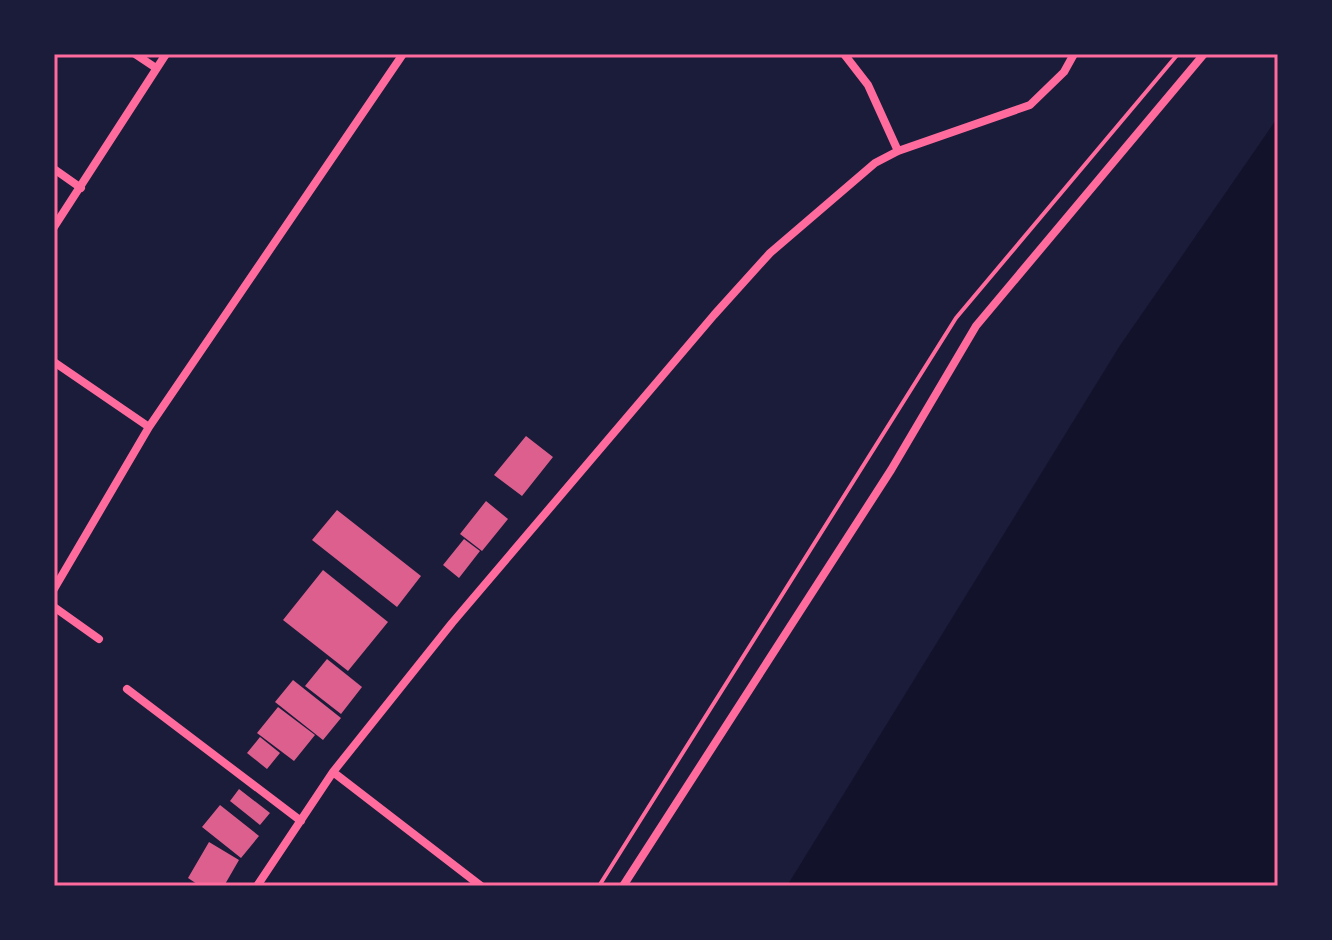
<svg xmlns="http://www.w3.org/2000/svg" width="1332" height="940" font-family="'PT Sans',sans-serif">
	<rect width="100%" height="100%" fill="#1b1b3a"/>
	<path fill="#12122b" d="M1278,117V886H787L1119,347Z"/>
	<path fill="#dd5f8e" d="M526,436L553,457L522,496L494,475Z
		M486,501L508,519L482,551L460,534Z
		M337,510L421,576L397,607L312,540Z
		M464,539L480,551L459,578L443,565Z
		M323,570L388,622L348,671L283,620Z
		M327,659L362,687L341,714L305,686Z
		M293,680L341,718L323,740L275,702Z
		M278,707L315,735L294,761L257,733Z
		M260,737L280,753L267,769L247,753Z
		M239,789L270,813L260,825L230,801Z
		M220,805L259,836L241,858L202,827Z
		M209,842L239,860L224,886H200L188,878Z"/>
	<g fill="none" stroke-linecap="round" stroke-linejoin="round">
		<path stroke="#ff6b9d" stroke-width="4" d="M599,886L956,318L1178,54"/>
		<path stroke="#ff6b9d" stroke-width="8" d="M135,54L156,68
			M844,54L868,85L898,151
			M54,169L81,188
			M54,227L166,54
			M54,362L149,427
			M54,589L149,427L403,54
			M54,607L99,639
			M127,689L301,821
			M333,772L481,886
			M257,886L333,772L452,623L714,315L770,253L875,163L898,151L1030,105L1064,72L1074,54
			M623,886L891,470L976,326L1204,54"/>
	</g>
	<rect width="1332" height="940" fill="none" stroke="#1b1b3a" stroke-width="112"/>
	<rect x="56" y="56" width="1220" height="828" fill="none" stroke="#ff6b9d" stroke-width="3"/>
</svg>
